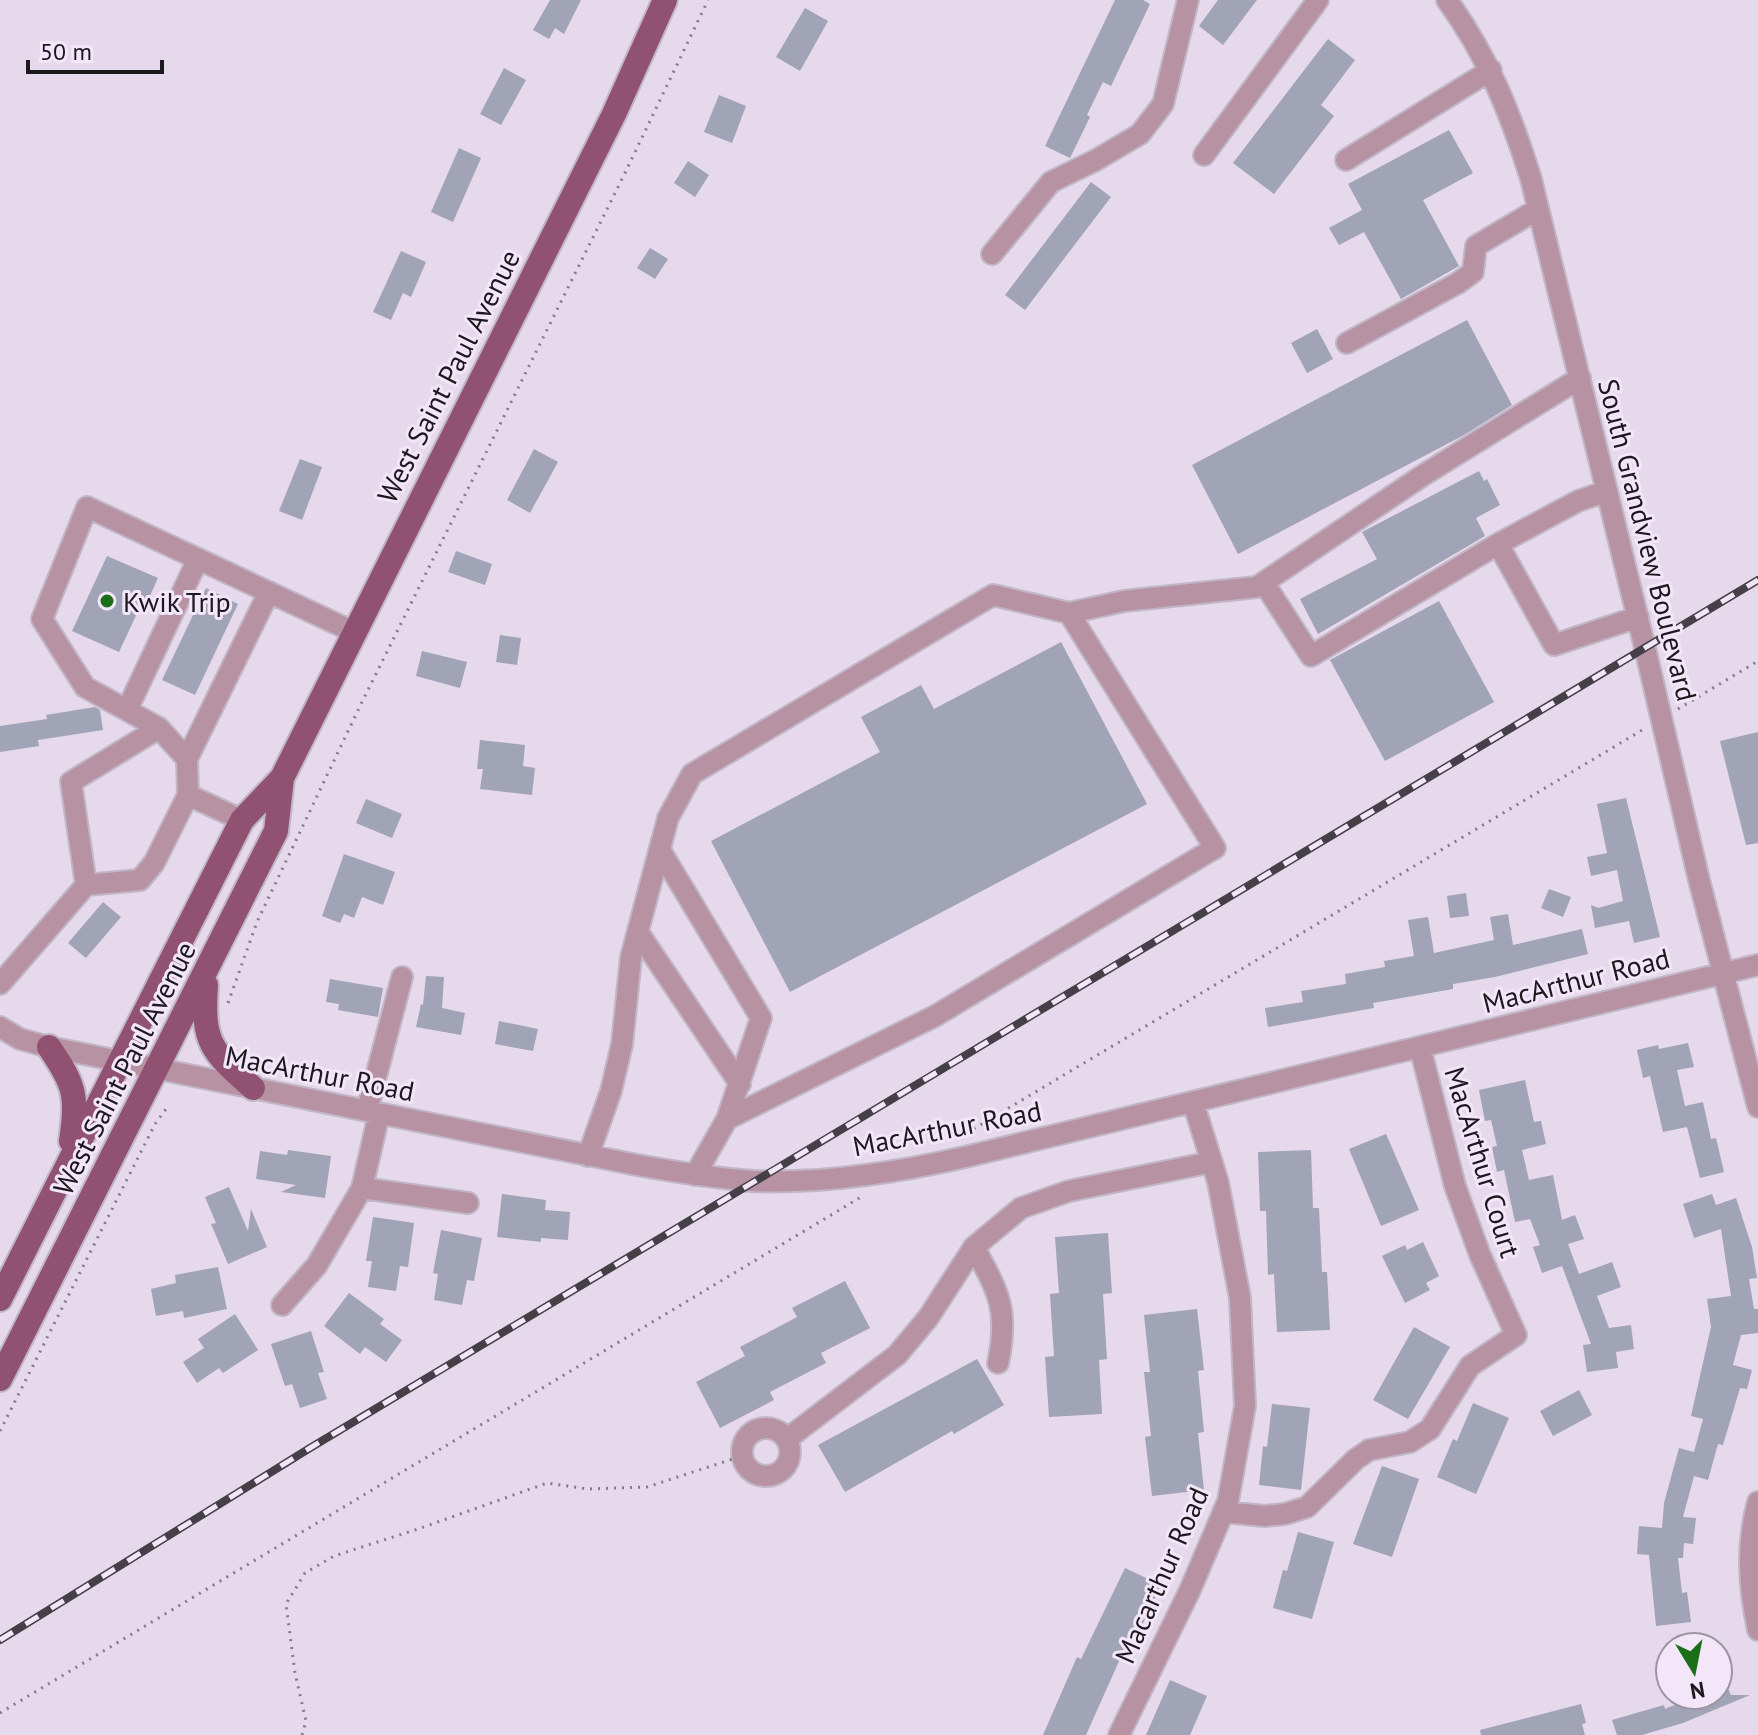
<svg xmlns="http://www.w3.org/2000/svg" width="1758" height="1735" font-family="'PT Sans',sans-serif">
	<rect width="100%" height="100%" fill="#e5d9eb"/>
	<path fill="#a1a3b6" d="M550,0H581L564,34L555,28L549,39L533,30Z
		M1115,0H1143L1150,4L1111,86L1103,82L1087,115L1090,117L1070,158L1045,146Z
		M1218,0H1257L1223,45L1199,26Z
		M805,8L828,21L800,71L776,57Z
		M1328,39L1355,60L1321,105L1334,116L1274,194L1233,163Z
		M504,68L526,80L501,125L480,114Z
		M719,95L746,106L732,143L704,132Z
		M1449,130L1473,173L1423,200L1459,266L1401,299L1364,232L1339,245L1329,228L1362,210L1348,184Z
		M459,148L481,158L453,222L431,212Z
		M688,161L709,175L695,197L674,183Z
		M1091,182L1111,197L1025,310L1005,295Z
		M650,248L668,259L655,279L637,268Z
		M401,251L426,262L411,297L403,293L391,320L373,312Z
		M1467,320L1512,405L1464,435L1238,554L1192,465Z
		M1317,329L1333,359L1307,373L1291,343Z
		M534,449L558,462L530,513L507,500Z
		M300,459L322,467L302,520L279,511Z
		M1479,471L1484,481L1487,479L1500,505L1476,518L1485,536L1318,634L1300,599L1377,559L1362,532Z
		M456,551L492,564L485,585L448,572Z
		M107,556L158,578L144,609L140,607L119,652L72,631Z
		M206,588L238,604L195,695L162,680Z
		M1439,601L1494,702L1385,761L1330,660Z
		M500,635L521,638L517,665L496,662Z
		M1061,642L1147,804L790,992L711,841L880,752L861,717L921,685L934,709Z
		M422,651L467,662L460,688L416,676Z
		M95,707L100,710L103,730L38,740L39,746L0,752V726L47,719L46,715Z
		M1758,732V843L1746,845L1720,741Z
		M480,740L525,745L523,766L535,768L532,795L480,789L483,769H477Z
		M1626,798L1660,937L1634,943L1629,921L1595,928L1591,905L1598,908L1623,901L1617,870L1591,876L1587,857L1607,853L1597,804Z
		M366,799L402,814L392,838L356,823Z
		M344,854L395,872L383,905L362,897L354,918L344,914L340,923L322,916Z
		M1549,889L1571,897L1563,917L1541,908Z
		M1466,893L1469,916L1450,918L1447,896Z
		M103,902L121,917L86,958L68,943Z
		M1508,914L1513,945L1582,929L1588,954L1495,977L1453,984V989L1373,1003L1374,1008L1268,1027L1265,1008L1303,1002L1301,991L1346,984L1345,974L1385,967L1384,961L1414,956L1408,920L1428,917L1434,953L1494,940L1490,917Z
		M426,976L444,977L442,1008L465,1013L461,1035L416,1027L421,1004L423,1005Z
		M330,979L383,988L378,1017L338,1010L339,1004L326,1002Z
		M499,1021L538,1029L533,1051L495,1044Z
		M1688,1043L1694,1067L1677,1070L1685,1106L1703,1102L1711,1139L1716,1138L1724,1172L1700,1178L1687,1127L1663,1132L1650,1076L1643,1078L1637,1050L1658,1045L1659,1049Z
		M1525,1080L1534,1122L1541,1121L1546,1144L1522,1150L1529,1180L1553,1175L1562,1220L1575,1215L1584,1239L1568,1244L1579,1274L1612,1262L1621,1287L1597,1296L1609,1328L1631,1325L1634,1349L1616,1352L1618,1368L1587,1372L1583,1345L1591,1344L1562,1266L1542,1273L1533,1247L1540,1245L1530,1219L1515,1222L1504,1170L1497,1172L1492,1147L1497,1146L1491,1120L1485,1121L1479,1090Z
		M1386,1134L1419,1210L1381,1226L1349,1149Z
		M288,1150L331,1156L325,1198L281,1192L296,1185L256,1179L260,1151L287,1155Z
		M1311,1150L1313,1208H1319L1322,1272H1327L1330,1330L1277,1332L1274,1274L1268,1275L1266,1211H1260L1258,1152Z
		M229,1187L248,1231L251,1209L267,1247L228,1264L211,1224L216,1223L205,1197Z
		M502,1194L546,1200L545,1210L570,1212L568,1240L541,1238V1242L497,1237Z
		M1712,1194L1716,1205L1736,1198L1752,1247L1757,1278L1749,1279L1754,1309H1758V1333L1741,1335L1733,1365L1752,1370L1747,1389L1740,1388L1723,1445L1718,1444L1708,1480L1694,1476L1683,1517L1696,1518L1693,1544L1684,1543L1683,1558H1678L1682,1593L1687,1592L1691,1622L1656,1626L1649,1555L1637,1554L1639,1526L1662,1528L1664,1503L1679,1448L1694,1452L1703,1419L1691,1416L1711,1327L1707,1299L1731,1296L1721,1229L1694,1238L1683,1204Z
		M373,1217L414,1223L408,1267L400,1266L396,1291L368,1287L372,1261H366Z
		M441,1230L482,1238L474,1281L467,1280L462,1305L434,1300L438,1274L433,1273Z
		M1108,1233L1112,1293L1103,1294L1107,1359L1099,1360L1102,1414L1049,1417L1045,1357L1054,1356L1050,1294L1059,1293L1055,1237Z
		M1423,1242L1439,1276L1426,1283L1430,1290L1405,1303L1382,1256L1405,1245L1407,1250Z
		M218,1267L227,1309L184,1318L183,1311L156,1316L151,1289L176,1283L175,1275Z
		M845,1281L870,1328L821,1353L826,1363L770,1392L774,1400L720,1428L696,1382L745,1356L740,1347L797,1317L792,1308Z
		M349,1293L384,1319L380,1324L402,1340L386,1362L365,1347L360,1354L324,1326Z
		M1197,1309L1204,1370L1198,1371L1204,1432L1198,1433L1204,1490L1152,1496L1145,1437L1151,1436L1144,1372H1150L1144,1315Z
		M235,1314L258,1350L223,1373L219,1368L197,1383L183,1362L204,1348L198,1339Z
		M1414,1327L1450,1347L1408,1419L1373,1400Z
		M311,1331L324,1372L318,1373L327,1399L300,1408L292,1384L285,1386L271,1344Z
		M977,1359L1004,1405L954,1434L952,1431L845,1492L818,1445Z
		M1579,1390L1592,1415L1553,1436L1540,1411Z
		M1473,1403L1509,1418L1476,1494L1437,1477L1453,1439L1457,1441Z
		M1272,1404L1310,1408L1301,1490L1259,1485L1263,1446L1267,1447Z
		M1382,1466L1419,1479L1392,1557L1353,1544Z
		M1298,1532L1334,1542L1312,1619L1273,1608L1283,1570L1287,1571Z
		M1125,1568L1161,1585L1144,1621L1124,1661L1120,1659L1086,1735H1043L1077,1657L1081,1659Z
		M1718,1666L1731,1695H1750L1683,1723L1642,1735H1617L1612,1720L1664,1705L1665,1709L1698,1695H1718Z
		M1170,1680L1207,1696L1190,1735H1146Z
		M1581,1704L1586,1723L1582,1724L1585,1735H1481L1480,1730Z"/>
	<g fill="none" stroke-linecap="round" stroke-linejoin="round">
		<g stroke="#c1b6c6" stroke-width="24">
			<path id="minor" d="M1447,0C1487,55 1511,114 1531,179L1645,648L1699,880L1758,1107
				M1204,155L1318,0
				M1346,160L1491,70
				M992,254L1051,182L1096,160L1140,134L1163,104L1188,0
				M1347,343L1458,283L1473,272L1476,246L1538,209
				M1607,491L1578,501L1498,544L1554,645L1638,617
				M1264,583L1311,656L1498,544
				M1069,613L1124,601L1257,587L1425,474L1580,378
				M127,710L198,559
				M187,759L269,592
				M242,820L188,795L187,759L159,728L85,687L42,619L87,507L354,632
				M660,850L761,1018L727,1119
				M86,885L140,880L154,863L188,795
				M638,932L740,1084
				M0,984L86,885L71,782L159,728
				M0,1027L20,1039L49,1047L637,1165C676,1172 713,1178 752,1181C824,1184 895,1173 965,1157L1758,965
				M367,1111L402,977
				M588,1156L611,1091L622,1044L631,957L668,818L692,774L993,595L1069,613L1215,848L935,1016L727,1119L695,1175
				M362,1188L468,1203
				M974,1247C999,1293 1009,1310 998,1363
				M282,1305L317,1265L362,1188L379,1114
				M742 1452a24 24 0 1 1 48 0a24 24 0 1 1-48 0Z
				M787,1439L897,1355L928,1318L974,1247L1021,1208L1069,1191L1212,1162
				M1758,1502C1746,1545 1749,1587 1758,1630
				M1223,1512L1265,1516L1285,1514L1307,1507L1356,1459L1369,1450L1410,1442L1430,1429L1470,1366L1516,1335L1480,1255L1455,1186L1420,1047
				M1119,1735L1190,1590L1228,1501L1245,1406L1240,1298L1218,1182L1193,1102"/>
		</g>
		<g stroke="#c1b6c6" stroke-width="28">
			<path id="major" d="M206,985C202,1043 211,1051 253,1088
				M49,1047C75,1085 78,1096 71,1141
				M0,1299L242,820L282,778L614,114L665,0
				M0,1379L276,831L282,778"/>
		</g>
		<path stroke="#837b88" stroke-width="3" stroke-dasharray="2 6" stroke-linecap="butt" d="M1678,709L1758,661
			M228,1003L257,922L361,704L625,173L708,0
			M960,1137L1644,729
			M0,1431L155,1124L166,1109
			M0,1713L861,1197
			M302,1735L306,1721L295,1673L286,1604L305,1573L334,1556L421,1528L547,1483L588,1489L647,1487L742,1456"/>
		<use href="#minor" stroke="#b792a3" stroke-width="20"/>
		<use href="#major" stroke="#915272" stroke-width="24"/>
		<g stroke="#453f47" stroke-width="8">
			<path id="rail" d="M0,1640L310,1448L1758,580"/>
		</g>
		<use href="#rail" stroke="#f2e6f8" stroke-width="5" stroke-dasharray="15" stroke-linecap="butt"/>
	</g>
	<circle fill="#1a6e17" stroke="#f2e6f8" stroke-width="3" cx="107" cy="601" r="8"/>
	<g text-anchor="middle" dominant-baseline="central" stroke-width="6" stroke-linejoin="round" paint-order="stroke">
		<g font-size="28" fill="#1c181e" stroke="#f2e6f8">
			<text transform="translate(448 376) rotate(-63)">West Saint Paul Avenue</text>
			<text transform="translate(1648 540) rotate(76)">South Grandview Boulevard</text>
			<text transform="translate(1576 980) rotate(-14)">MacArthur Road</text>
			<text transform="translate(124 1068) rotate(-63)">West Saint Paul Avenue</text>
			<text transform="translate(320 1073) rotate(11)">MacArthur Road</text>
			<text transform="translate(947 1128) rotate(-11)">MacArthur Road</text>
			<text transform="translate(1483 1162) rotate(73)">MacArthur Court</text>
			<text transform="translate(1161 1575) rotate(-66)">Macarthur Road</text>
		</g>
		<g font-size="28" fill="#1c181e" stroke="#f2e6f8" text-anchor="start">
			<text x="123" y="601">Kwik Trip</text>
		</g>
	</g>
	<g transform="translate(1694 1671) rotate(170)"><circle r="38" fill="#f2e6f8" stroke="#9c94a1" stroke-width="2"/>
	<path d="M0-6L14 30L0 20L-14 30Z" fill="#1a6e17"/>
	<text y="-12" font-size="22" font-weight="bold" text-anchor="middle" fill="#1c181e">N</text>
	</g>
	<path d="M28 60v12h134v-12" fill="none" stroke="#1c181e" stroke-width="4"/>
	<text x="40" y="60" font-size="24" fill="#1c181e" stroke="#f2e6f8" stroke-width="6" paint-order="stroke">50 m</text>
</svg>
